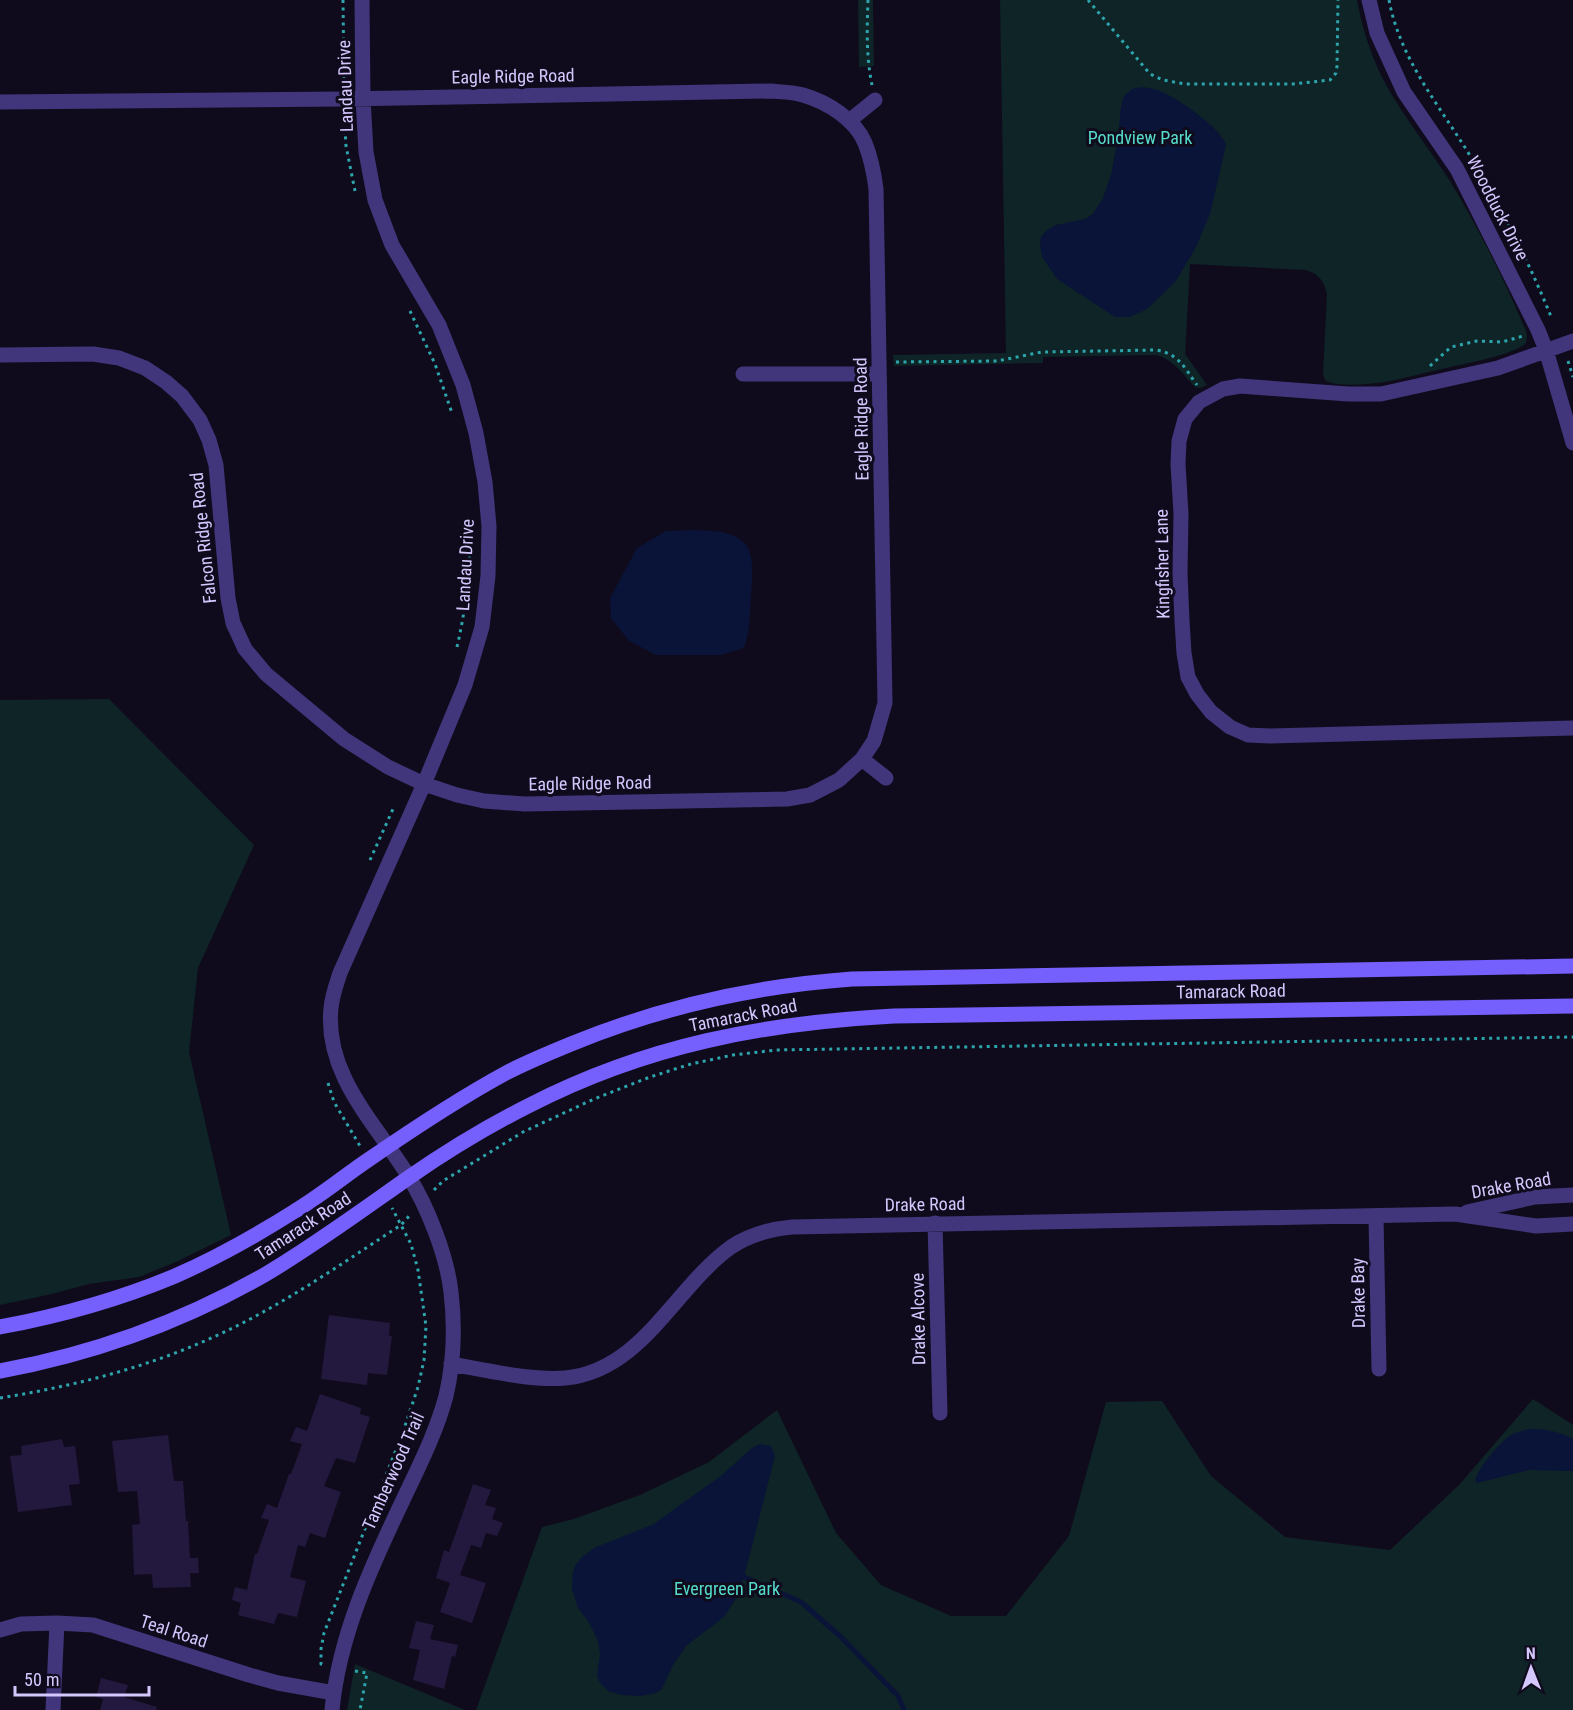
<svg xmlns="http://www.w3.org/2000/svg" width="1573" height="1710" font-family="'Roboto Condensed',sans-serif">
	<rect width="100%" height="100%" fill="#100b1c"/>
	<path fill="#0e2426" d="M858,0H873L874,66L859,67Z
		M1000,0H1357C1363,32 1373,62 1389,90C1407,121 1430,150 1450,181C1479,229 1504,279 1526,331L1527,335L1526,343C1512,356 1462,364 1442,369C1423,373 1403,379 1384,382C1370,384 1336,388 1325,380L1323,374L1327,294C1324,281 1319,274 1306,270L1190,264L1185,354L1207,385L1200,388L1195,387C1184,375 1173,359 1156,355L1043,357V363L894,366L893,355L1006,353Z
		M109,699L254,845L198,968L189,1052L231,1235L178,1261L139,1277L89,1284L52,1294L0,1305V700Z
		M1533,1399L1573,1425V1710H476L542,1527L574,1519L640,1495L709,1462L777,1410L836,1533L881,1585L951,1616H1006L1069,1536L1106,1402L1162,1401L1211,1476L1285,1537L1390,1550L1459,1485Z
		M355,1664L465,1710H347Z"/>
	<path fill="#091438" d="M1141,87C1150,88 1157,89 1164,93C1180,100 1222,129 1226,145L1210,214L1196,247L1176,281L1147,309L1130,317H1115L1057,279L1042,257L1040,244L1041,237L1046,231L1056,225L1085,219L1093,214L1103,198L1111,175L1118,137L1121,106L1124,96L1132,89Z
		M666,531C688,531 736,525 748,548C754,559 752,581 751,594C750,612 750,631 744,648L721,655H656L629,641L611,618L610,598L637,548Z
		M1528,1429C1544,1429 1559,1431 1573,1439V1471L1529,1470L1477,1483L1475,1480C1479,1467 1501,1440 1513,1434C1518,1432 1523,1431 1528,1429Z
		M760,1444L771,1446L775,1456L744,1577L737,1597L724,1617L687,1645L673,1665L662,1689L656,1693L640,1696L621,1695L608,1691L600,1683L597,1676L600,1654L598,1641L588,1621L578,1608L572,1589L573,1572L575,1566L582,1557L596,1547L652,1525L722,1475L752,1448Z"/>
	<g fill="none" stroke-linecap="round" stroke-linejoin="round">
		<path stroke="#091438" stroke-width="5" d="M744,1577L801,1602L841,1637L898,1696L904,1710"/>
	</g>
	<path fill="#23183d" d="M329,1315L390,1323L389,1336H392L387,1375L368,1373L367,1385L321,1379Z
		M320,1394L361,1408L360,1414L370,1417L355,1463L336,1458L324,1486L341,1492L325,1538L310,1533L305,1547L298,1545L290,1577L306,1581L297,1617L278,1613L274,1624L238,1615L241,1603L232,1600L235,1587L247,1590L255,1554H257L269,1520L261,1518L267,1504L277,1508L289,1474H291L302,1444L290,1441L296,1427L307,1431Z
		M168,1435L174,1481H183L186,1521H188L190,1558H198L199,1573H190L191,1587L153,1588L152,1574L134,1575L132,1525L140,1524L137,1491L118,1492L112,1441Z
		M62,1439L64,1447L75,1446L80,1484L69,1485L72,1505L18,1512L10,1456L22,1455L21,1446Z
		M473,1484L491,1490L485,1505L496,1508L492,1519L503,1523L497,1536L486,1533L481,1548L471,1545L460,1575L486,1583L472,1623L440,1612L450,1583L436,1578L444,1550L449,1552Z
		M416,1621L434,1625L430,1639L458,1645L455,1657L452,1656L444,1689L413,1680L420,1650L409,1648Z
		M101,1678L128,1685L124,1697L157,1707L156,1710H100L103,1699L96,1697Z"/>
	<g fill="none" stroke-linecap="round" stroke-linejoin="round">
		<path stroke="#2da5ac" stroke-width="3" stroke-dasharray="3 4.5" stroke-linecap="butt" d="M343,0L344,84
			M868,0C867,29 866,56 872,85
			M1088,0L1150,74L1163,80L1185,84H1293L1330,80L1336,73L1337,66L1338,0
			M1389,0C1400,59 1439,105 1469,154C1501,207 1529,262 1552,319
			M344,114L346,146L355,191
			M410,311L435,364L452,413
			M1568,361L1573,377
			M896,362L997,361L1042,352L1156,350C1179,354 1184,367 1197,385
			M1430,366L1451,347L1477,341L1502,342L1523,336
			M457,647C467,604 471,561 470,516
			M370,860L393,809
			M328,1083L334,1102L360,1146
			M434,1190L443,1181L523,1132L594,1099L650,1077L691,1064L733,1055L776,1050L1573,1037
			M0,1398C75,1386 149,1367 218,1335C283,1305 341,1264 401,1225L411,1214
			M322,1664H321V1649L324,1633L403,1432L418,1387L424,1360L426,1326L418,1270L411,1244L392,1208
			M355,1671L367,1673L360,1710"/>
		<path stroke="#41367b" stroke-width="15" d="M1369,0L1377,33L1404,92L1457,169L1538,330L1546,350L1573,443
			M0,102L344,99L770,91C781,92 793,92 803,95C827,102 855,119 865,143C871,158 874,173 876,189L885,703L874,741L862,759L839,780L810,795L787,799L525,804L484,801L457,795L424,784L388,767L344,739L266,674L245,649L233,623L228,598L216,465L209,440L200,420L182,396L166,382L145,368L119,358L93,354L0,355
			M849,121L875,100
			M1573,341L1498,368L1381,394H1348L1240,386L1223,389L1199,402L1185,419L1179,441L1178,464L1181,514L1180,573L1182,621L1184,653L1188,677L1197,694L1211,712L1230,727L1248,735L1270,736L1573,728
			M743,374H879
			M862,759L886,778
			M1467,1212L1535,1197L1573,1195
			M1376,1217L1379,1369
			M935,1223L940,1413
			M451,1364C485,1370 532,1381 565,1378C642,1371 675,1287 731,1247C749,1235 771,1229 792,1227L1455,1214L1536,1226L1573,1224
			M0,1630L21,1624L57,1623L93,1625L249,1675L278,1683L334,1693
			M53,1710L57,1623
			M332,1710C339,1636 371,1567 403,1500C419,1466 436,1433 446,1396C454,1362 455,1326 451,1292C447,1256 428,1208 409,1177C377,1125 324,1075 331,1008C332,996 336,985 340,973L424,784L465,685L482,627L488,576L489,526L485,482L476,433L463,385L439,325L392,245L375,200L366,152L363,98L362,0"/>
		<path stroke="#755ffd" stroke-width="15" d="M0,1327C59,1316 120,1299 175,1276C216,1258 257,1235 295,1211C320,1196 343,1177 368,1160C413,1129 458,1099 506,1073C527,1062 549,1053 571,1044C661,1007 755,986 852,979L1573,966
			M0,1371C93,1354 184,1321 266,1274C315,1245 361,1211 408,1178C447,1151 488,1126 530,1105C647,1045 764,1023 894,1016L1573,1006"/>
	</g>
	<g text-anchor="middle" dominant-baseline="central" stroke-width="6" stroke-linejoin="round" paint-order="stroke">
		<g font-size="18" fill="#d4c7fe" stroke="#100b1c">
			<text transform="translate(513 76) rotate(-1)">Eagle Ridge Road</text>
			<text transform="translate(345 86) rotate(-92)">Landau Drive</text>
			<text transform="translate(1498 208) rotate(63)">Woodduck Drive</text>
			<text transform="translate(861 419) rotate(-91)">Eagle Ridge Road</text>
			<text transform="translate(203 538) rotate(-96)">Falcon Ridge Road</text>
			<text transform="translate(1162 564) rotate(-91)">Kingfisher Lane</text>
			<text transform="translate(465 565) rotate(-87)">Landau Drive</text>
			<text transform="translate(590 783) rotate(-1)">Eagle Ridge Road</text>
			<text transform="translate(1231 991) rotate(-1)">Tamarack Road</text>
			<text transform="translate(743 1015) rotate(-11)">Tamarack Road</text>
			<text transform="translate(1511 1185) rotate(-10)">Drake Road</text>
			<text transform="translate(925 1204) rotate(-1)">Drake Road</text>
			<text transform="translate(303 1226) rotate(-33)">Tamarack Road</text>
			<text transform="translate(1358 1293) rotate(-91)">Drake Bay</text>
			<text transform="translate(918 1319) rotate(-91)">Drake Alcove</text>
			<text transform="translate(393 1471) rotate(-66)">Tamberwood Trail</text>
			<text transform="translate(174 1631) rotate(18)">Teal Road</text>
		</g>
		<g font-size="18" fill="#55dccb" stroke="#100b1c">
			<text x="1140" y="137">Pondview Park</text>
			<text x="727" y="1588">Evergreen Park</text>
		</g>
	</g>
	<g transform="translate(1531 1668) rotate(359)" stroke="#100b1c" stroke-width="4.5" paint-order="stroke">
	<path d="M0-4.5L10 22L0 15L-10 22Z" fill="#d4c7fe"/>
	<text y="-9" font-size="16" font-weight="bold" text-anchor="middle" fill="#d4c7fe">N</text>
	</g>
	<path d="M15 1686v9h134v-9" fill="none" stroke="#d4c7fe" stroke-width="3"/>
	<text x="24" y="1686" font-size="18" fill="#d4c7fe" stroke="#100b1c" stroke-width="4.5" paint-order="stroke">50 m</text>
</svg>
